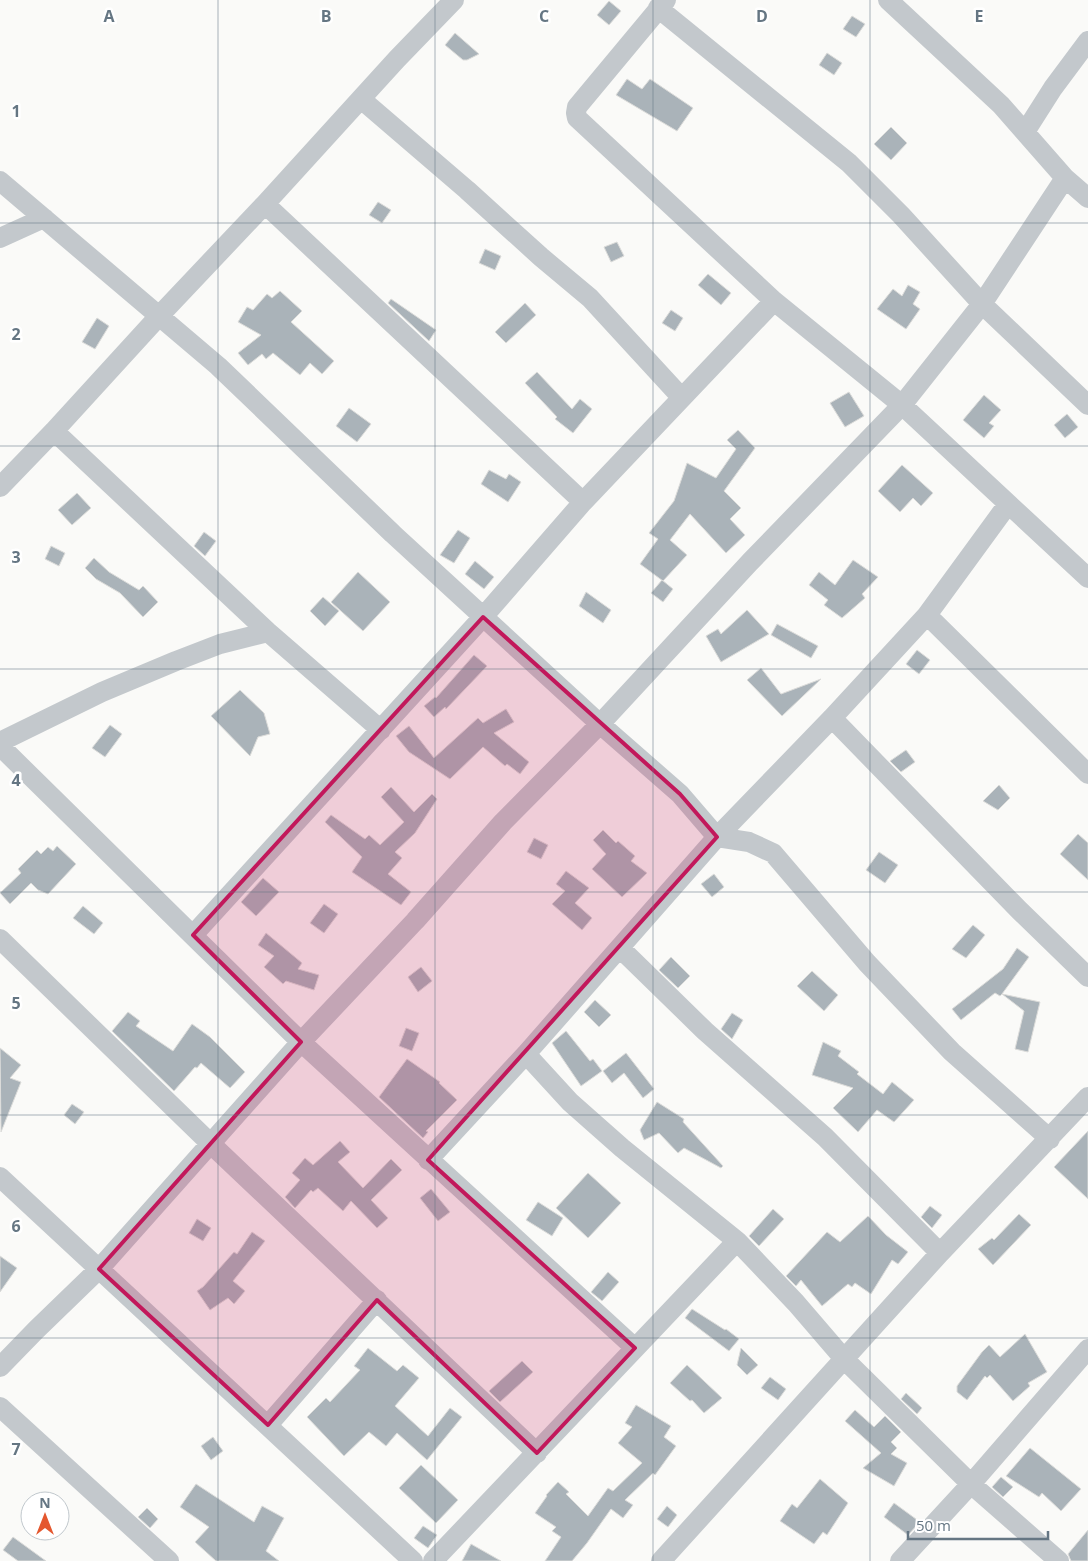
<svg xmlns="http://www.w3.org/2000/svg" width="1088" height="1561" font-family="'Open Sans',sans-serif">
	<rect width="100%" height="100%" fill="#fafaf8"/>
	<path fill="#aab3b9" stroke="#dcdcda" d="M609,1L621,11L609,25L597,15Z
		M852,16L865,24L856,37L843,29Z
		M455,33L479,54L467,60H463L445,45Z
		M827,53L842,63L834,75L819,65Z
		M627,79L642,89L650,79L693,108L677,131L616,95Z
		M891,127L907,143L891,160L874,144Z
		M378,202L391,210L382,223L369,215Z
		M617,242L624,256L611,262L604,247Z
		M485,249L501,256L495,270L479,263Z
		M708,274L731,293L721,305L698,285Z
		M908,285L920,292L913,304L920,309L906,329L877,309L893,289L902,296Z
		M280,291L302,311L291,322L334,361L322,374L310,363L300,375L273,353L266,359L262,354L248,365L238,353L261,335L238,322L247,307L253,310L267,294L272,298Z
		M391,299L436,330L429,341L388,303Z
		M525,303L536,315L506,343L495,332Z
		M671,310L683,318L675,331L662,323Z
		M97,318L109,326L95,349L82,342Z
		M537,372L572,409L580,399L592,409L573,433L555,419L557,417L525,383Z
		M849,392L864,416L845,427L830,403Z
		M984,395L1001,410L989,423L994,426L984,438L963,420Z
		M349,408L371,424L357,442L336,426Z
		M1067,414L1078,427L1065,438L1054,425Z
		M738,430L755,448L724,491L741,508L730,519L745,535L726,553L690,514L670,540L687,555L663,581L640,564L658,539L649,533L674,501L687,463L716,478L736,449L727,440Z
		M902,465L933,493L921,506L913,498L900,512L878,491Z
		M489,470L506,479L509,474L521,482L508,502L481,484Z
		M77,493L91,508L72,525L58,510Z
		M458,530L470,538L454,563L440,555Z
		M204,532L216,541L205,556L194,546Z
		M51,546L65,553L59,566L45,559Z
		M94,558L109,572L139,590L143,586L158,602L143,617L120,593L96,579L85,568Z
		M853,560L878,577L862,594L865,598L842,618L824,605L828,600L809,585L819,572L835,585Z
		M475,561L494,577L484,589L465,574Z
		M358,572L390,602L363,631L331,602Z
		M662,580L673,589L663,602L651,593Z
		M586,592L611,610L603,623L579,606Z
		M323,597L339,611L325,626L310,611Z
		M747,610L769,634L721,662L706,636L718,629L721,634Z
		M777,624L818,646L811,658L771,635Z
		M917,650L930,660L919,674L906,664Z
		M474,655L487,666L446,709L445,707L434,717L424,706L435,697L436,698Z
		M761,668L781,694L821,679L782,716L747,680Z
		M240,690L264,713L270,734L258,737L250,756L211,716Z
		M506,709L514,722L494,733L529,762L520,774L507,764L505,766L483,747L450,779L409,752L396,736L409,726L434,758L478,718L483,723Z
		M110,725L122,734L105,757L92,748Z
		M906,750L915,762L901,772L890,761Z
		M999,785L1010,798L998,810L983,801Z
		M391,787L414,812L432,794L437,799L415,833L395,852L402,858L388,874L411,892L401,905L352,872L362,857L325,822L331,815L365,839L369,835L380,845L404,822L381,797Z
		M603,830L616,843L618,841L635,856L631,861L647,873L622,897L592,869L606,854L593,840Z
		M1078,834L1088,843V880L1060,854Z
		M534,838L548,845L541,859L527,852Z
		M57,846L76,864L48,894L38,890L31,883L10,904L0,893L21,873L18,869L37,850L41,854L48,847L53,851Z
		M879,852L898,865L885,883L866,870Z
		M566,871L589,888L575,903L592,918L582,930L552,904L565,891L556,884Z
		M714,874L724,887L712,897L701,884Z
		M263,878L279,892L256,916L241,902Z
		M324,904L338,914L324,933L310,923Z
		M83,906L103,923L94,934L73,918Z
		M973,925L985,935L966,958L952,949Z
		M266,933L302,963L298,969L319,975L314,990L286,981L283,984L264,967L274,956L258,945Z
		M1017,948L1029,957L1002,994L1040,1002L1028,1052L1015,1049L1024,1011L1002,994L1000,996L995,993L961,1020L952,1009L1003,969Z
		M671,957L690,976L678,988L659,970Z
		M421,967L432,981L418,992L408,977Z
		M812,971L838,995L824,1011L797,986Z
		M595,1000L611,1015L599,1027L584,1012Z
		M128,1012L140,1021L136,1026L173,1051L192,1024L210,1037L245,1072L230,1088L201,1063L197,1068L195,1067L174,1091L112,1031Z
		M732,1013L743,1020L732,1039L721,1029Z
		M406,1028L419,1033L412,1051L399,1046Z
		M566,1031L590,1061L593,1059L602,1071L581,1086L552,1043Z
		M823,1042L841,1051L838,1056L859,1072L857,1074L883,1094L892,1082L914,1100L894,1122L877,1110L858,1132L833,1108L853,1088L812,1075Z
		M0,1048L21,1065L10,1078L21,1082L1,1132Z
		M626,1053L654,1089L643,1098L624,1073L612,1083L603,1071Z
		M407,1059L440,1082L439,1083L457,1100L426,1131L428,1132L423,1138L379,1097Z
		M657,1102L684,1119L683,1122L723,1166L721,1168L684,1148L678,1153L659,1133L644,1140L640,1130Z
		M72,1104L84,1112L75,1124L64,1115Z
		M1088,1131V1199L1054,1167Z
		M340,1141L350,1152L338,1162L363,1188L391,1159L402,1170L371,1200L388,1218L377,1228L351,1201L343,1211L318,1188L313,1192L311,1190L295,1208L285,1197L300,1180L292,1173L305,1158L313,1165Z
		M588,1173L621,1203L588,1238L556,1208Z
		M431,1189L450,1212L438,1221L420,1198Z
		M538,1202L563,1218L552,1236L526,1220Z
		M930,1206L942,1215L932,1228L921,1217Z
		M773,1209L784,1219L759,1246L749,1236Z
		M1019,1214L1031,1225L993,1265L978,1249L992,1238L994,1240Z
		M868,1216L886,1235L908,1252L898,1264L892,1260L871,1294L855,1283L852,1287L848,1284L822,1306L801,1280L796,1286L786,1276L827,1232L840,1242Z
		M197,1219L211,1228L203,1241L189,1233Z
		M252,1232L265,1241L233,1281L245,1291L234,1304L228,1298L210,1310L197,1291L203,1287L234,1252L237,1254Z
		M0,1256L17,1268L0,1292Z
		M608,1272L619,1282L602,1301L591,1292Z
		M692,1309L725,1330L726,1329L739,1339L729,1351L685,1318Z
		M1025,1334L1047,1372L1028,1383L1030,1386L1013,1401L990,1375L987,1378L985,1376L967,1400L957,1392V1386L982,1352L989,1345L1000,1357Z
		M368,1348L397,1371L403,1365L419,1378L395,1406L428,1436L450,1408L462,1417L427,1460L397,1433L386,1446L369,1432L344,1456L307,1417L326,1398L330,1402L360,1370L354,1366Z
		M741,1348L758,1365L747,1375L737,1365Z
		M522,1361L533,1372L500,1402L489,1391Z
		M687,1365L722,1398L704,1413L692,1400L690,1401L670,1383Z
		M770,1377L786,1389L778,1400L761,1388Z
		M906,1393L922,1408L917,1414L901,1399Z
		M636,1405L671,1426L664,1437L676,1446L655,1475L653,1473L625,1500L633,1505L623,1518L611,1509L587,1543L572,1561H545L561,1537L552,1531L556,1527L535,1513L547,1496L546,1495L558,1482L569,1492L566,1494L588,1516L608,1488L613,1491L642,1463L618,1443L632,1427L625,1423Z
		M855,1410L874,1427L885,1416L901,1432L891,1442L897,1448L891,1454L907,1463L894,1486L863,1468L881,1453L845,1421Z
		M213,1437L223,1451L211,1460L201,1446Z
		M1030,1448L1081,1489L1061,1511L1042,1493L1039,1497L1006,1476Z
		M421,1465L458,1500L436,1523L399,1488Z
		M1001,1477L1013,1487L1003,1497L992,1487Z
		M820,1479L848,1503L827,1535L823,1532L814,1544L780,1521L792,1504L797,1508Z
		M196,1484L254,1522L262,1506L284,1518L266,1551L279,1561H216L195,1542L209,1527L180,1507Z
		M894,1503L920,1522L908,1535L884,1517Z
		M667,1506L677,1515L668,1527L657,1519Z
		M147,1508L158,1519L150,1528L138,1517Z
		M423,1526L437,1535L428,1548L414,1538Z
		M1088,1530V1561H1071L1068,1554Z
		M13,1537L46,1561H18L3,1550Z
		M471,1544L501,1561H462Z"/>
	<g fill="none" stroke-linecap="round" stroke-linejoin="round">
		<path stroke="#c3c8cc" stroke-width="20" d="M666,0L577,107L576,113L577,118L774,301L902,405L1088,578
			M888,0L1001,105L1065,178L1088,198
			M658,8L849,163L901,215L982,304L1088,405
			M361,99L467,190L541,257L590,298L681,397
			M1025,132L1053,88L1088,41
			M0,181L218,366L393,534L600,724L680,794L717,837L749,842L773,853L867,963L952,1052L1050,1139
			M265,204L583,502
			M0,238L44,218
			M54,431L268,632L381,730
			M0,487L54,431L160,315L265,204L397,59L454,0
			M1008,504L927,615L1088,774
			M832,718L1019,910L1088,977
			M0,742L102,692L176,661L220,644L268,632
			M0,746L301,1042L635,1348
			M193,935L483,617L583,502L774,301
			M0,939L211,1144L537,1453
			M620,948L705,1031L825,1137L940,1253
			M526,1054L570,1102L622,1148L737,1241L796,1303L845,1360L971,1484L1059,1561
			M428,1160L526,1054L717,837L832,718L927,615
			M0,1177L413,1561
			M0,1367L36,1330L99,1269L301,1042L415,921L503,822L600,724L750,562L902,405L982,304L1065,178
			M0,1407L169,1561
			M268,1425L377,1300
			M433,1561C535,1455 635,1347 737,1241
			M661,1561L940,1253L1088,1097
			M900,1561L971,1484L1088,1349"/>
	</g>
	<path fill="#c2185b" fill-opacity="0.2" stroke="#c2185b" stroke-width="4" stroke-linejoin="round" d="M483,617L680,794L717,837L428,1160L635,1348L537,1453L377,1300L268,1425L99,1269L301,1042L193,935Z"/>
	<path fill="none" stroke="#657683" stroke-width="1" stroke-opacity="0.55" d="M218,0V1561M435,0V1561M653,0V1561M870,0V1561M0,223H1088M0,446H1088M0,669H1088M0,892H1088M0,1115H1088M0,1338H1088"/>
	<g font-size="16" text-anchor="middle" font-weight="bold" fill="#657683" stroke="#fff" stroke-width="5" stroke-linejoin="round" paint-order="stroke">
		<text x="109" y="22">A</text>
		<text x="326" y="22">B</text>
		<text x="544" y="22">C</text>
		<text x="762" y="22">D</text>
		<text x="979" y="22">E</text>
		<text x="16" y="117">1</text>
		<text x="16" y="340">2</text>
		<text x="16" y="563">3</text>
		<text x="16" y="786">4</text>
		<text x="16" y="1009">5</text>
		<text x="16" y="1232">6</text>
		<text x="16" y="1455">7</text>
	</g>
	<g transform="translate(45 1516)"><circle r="24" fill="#ffffff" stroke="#c1c8cd"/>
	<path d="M0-4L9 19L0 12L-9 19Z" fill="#e4572e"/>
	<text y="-8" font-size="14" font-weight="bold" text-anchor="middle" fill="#657683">N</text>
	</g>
	<path d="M908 1531v8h140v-8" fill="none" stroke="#657683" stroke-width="2.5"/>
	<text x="916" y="1531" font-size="15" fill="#657683" stroke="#ffffff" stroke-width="4" paint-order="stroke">50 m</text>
</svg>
